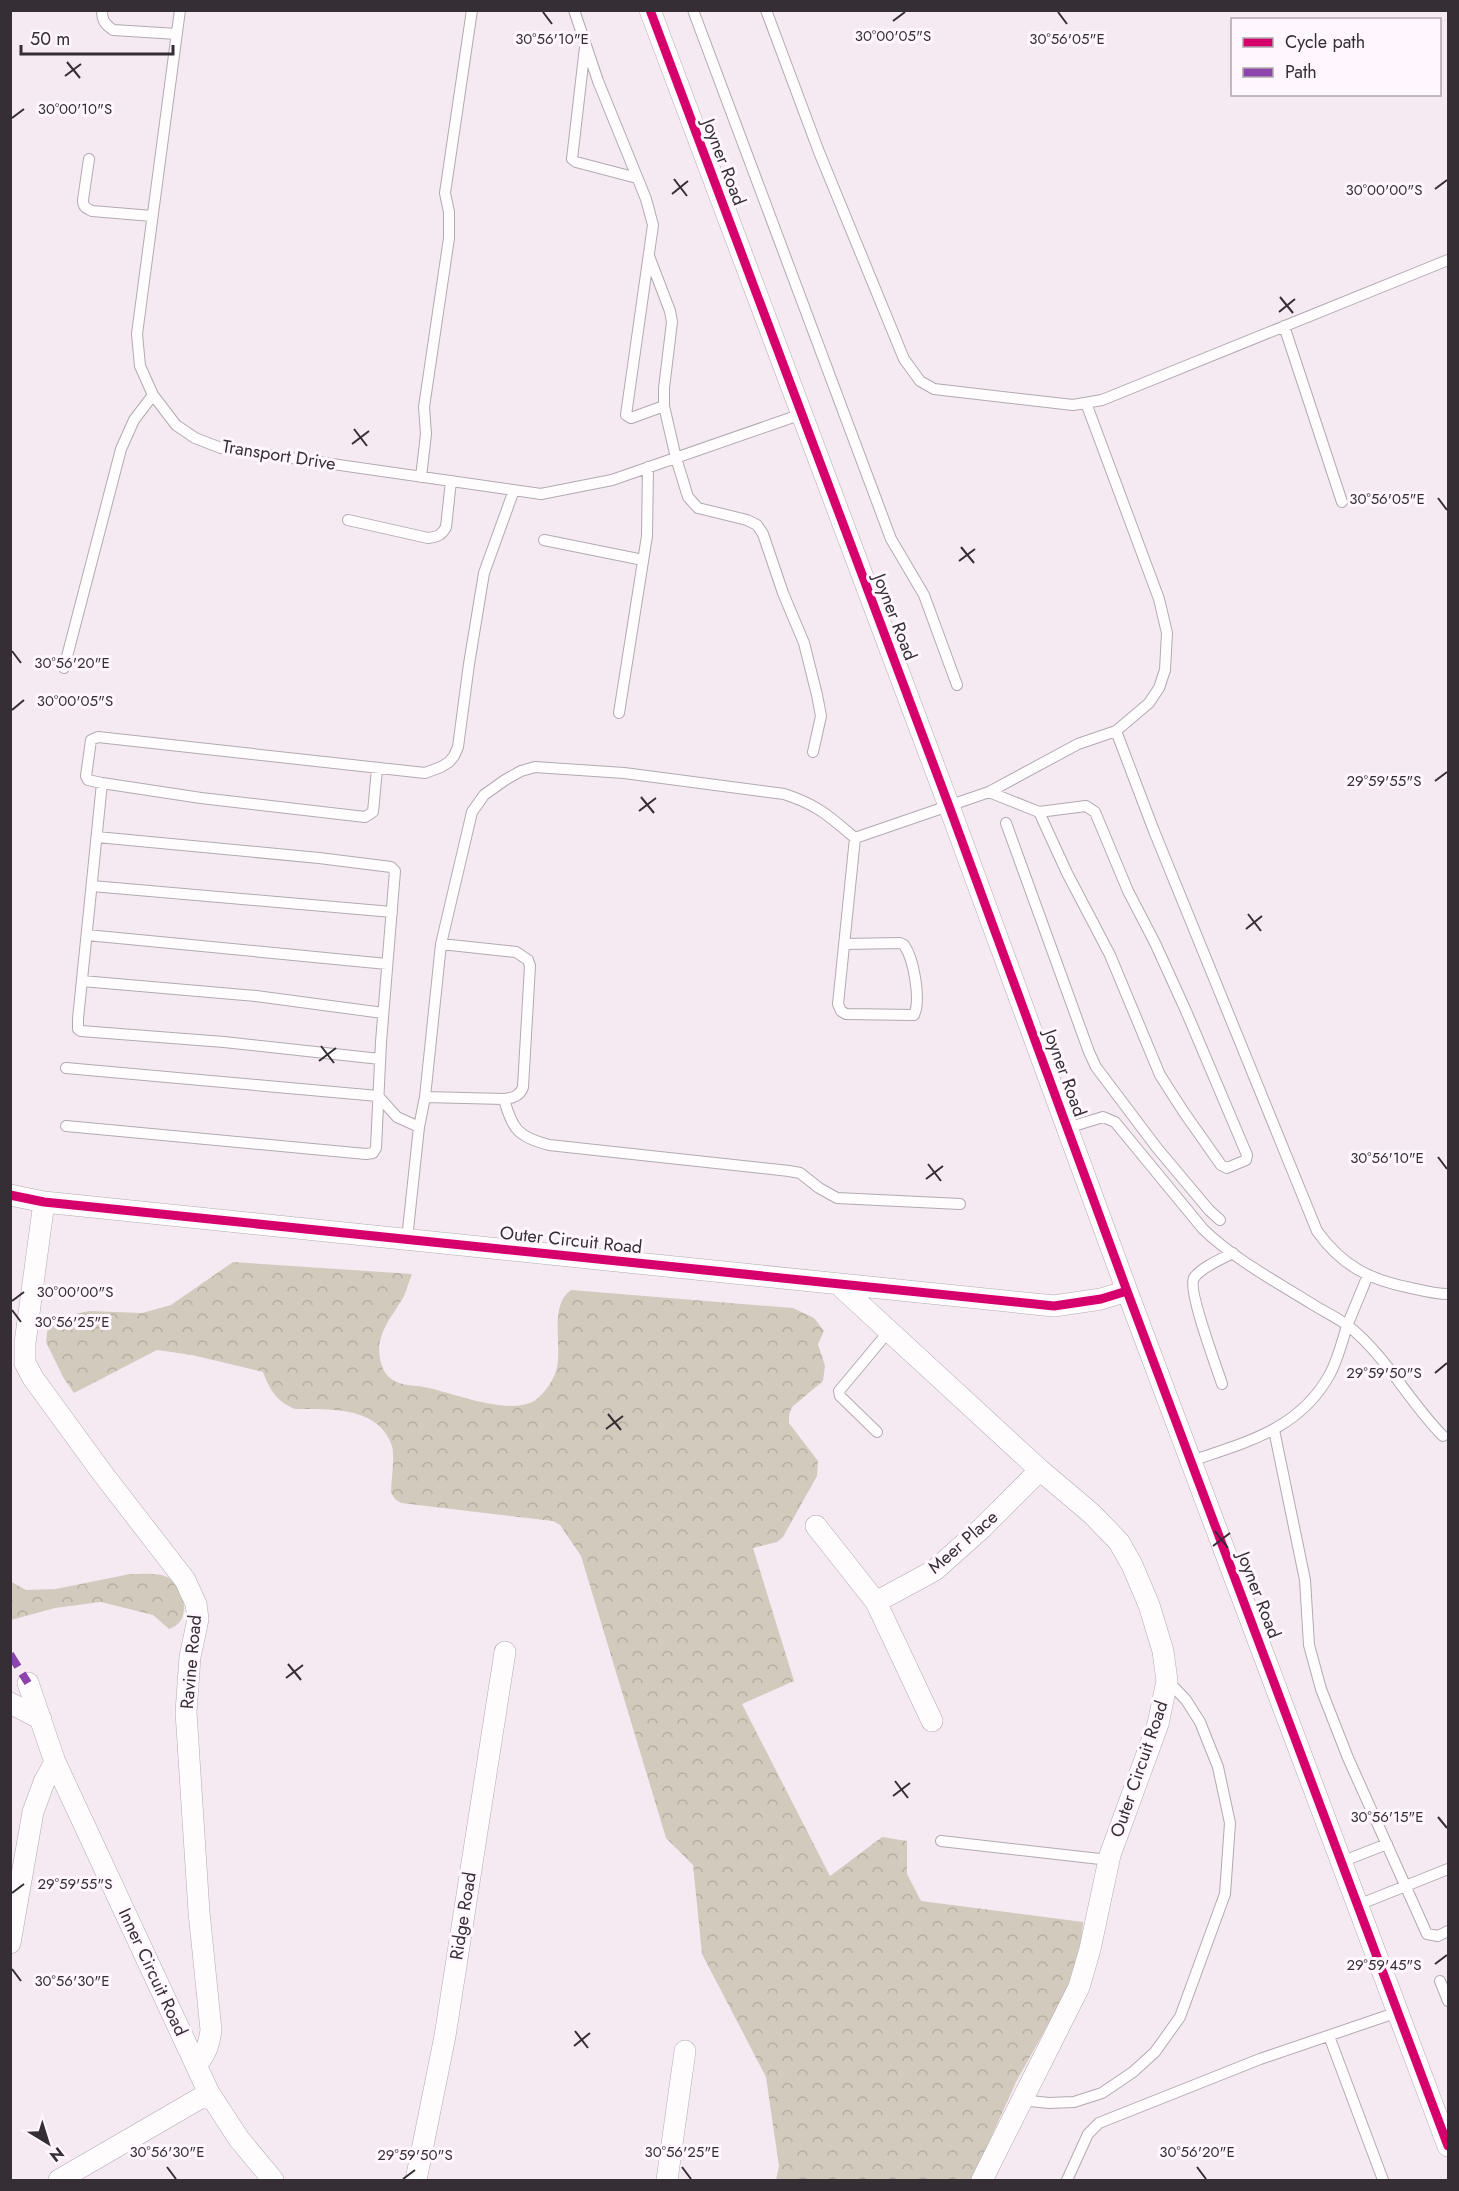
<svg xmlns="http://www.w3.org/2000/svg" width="1459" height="2191" font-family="Jost,sans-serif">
	<defs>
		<pattern id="forest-crowns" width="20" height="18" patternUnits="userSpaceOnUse" patternTransform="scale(1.5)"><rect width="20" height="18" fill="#d2cbbd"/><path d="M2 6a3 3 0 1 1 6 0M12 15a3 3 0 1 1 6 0" fill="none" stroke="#b5afa3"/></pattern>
	</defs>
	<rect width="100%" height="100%" fill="#f5eaf2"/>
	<path fill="url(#forest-crowns)" d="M233,1262L412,1274C409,1281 407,1289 404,1296C391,1319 372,1337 382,1366C383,1371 389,1378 393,1380C401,1386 414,1385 424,1387C452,1392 514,1419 538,1398C546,1391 555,1378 557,1367C562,1344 549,1305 571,1290L793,1308L814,1318L824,1331L818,1344L825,1366L823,1381L792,1407L789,1415V1423L818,1461L817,1476L783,1537L777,1542L753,1548L794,1681L742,1704L830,1876L882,1837L907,1841V1874L921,1901L1083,1922L1081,1944L1065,1994L1016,2082L972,2180H776L779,2166L766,2077L702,1954L693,1865L666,1838L581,1556L560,1525L553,1521L401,1503L395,1499L391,1493C391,1481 395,1457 392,1446C379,1406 329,1409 295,1409C276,1401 270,1390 263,1372L192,1355L157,1350L74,1393L63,1377L46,1342L48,1325L53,1319L89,1311L142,1313L171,1305Z
		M130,1574C142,1574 159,1572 169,1578C186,1588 192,1623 169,1629L153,1615L101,1602L55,1608L11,1620L10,1581L26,1590L56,1589Z"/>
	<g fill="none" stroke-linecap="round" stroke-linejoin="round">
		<g stroke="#b2aab1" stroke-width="12">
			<path id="lane" d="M102,10C102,21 105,24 113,30L177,34
				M180,10L137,334L140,366L153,395L176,425L195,438L221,448L541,494L612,480L802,414
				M574,10L598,81L646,199L653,225L626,415L631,418L664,406
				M693,10L891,539L924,595L957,685
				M766,10L819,152L904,359L920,381L934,389L1073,405L1102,400L1448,260
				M585,47L572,159L576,162L637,178
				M89,159L83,200C83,207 86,208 92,211L152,216
				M649,256L670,311L672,322L664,388V406L676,458L688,497L698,508L747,520L757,525L763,534L783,593L804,643L817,695L821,716L813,752
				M1284,326L1342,502
				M421,477L426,434L424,407L449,238V212L445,193L472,10
				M348,520L428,538C437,537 442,535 446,527L451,481
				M544,540L643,560
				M64,668L121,449L134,420L153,395
				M619,713L647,536L648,467
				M1116,731L1154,831L1317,1231C1342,1266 1370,1280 1411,1288C1424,1291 1436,1294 1448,1294
				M377,769L373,812L365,817L201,798L102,783L88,780L86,776L91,740L98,737L425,773L441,767L449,762L454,756L458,747L469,664L484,573L514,490
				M102,783L78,1019V1029L81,1031L224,1042L380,1059
				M989,792L1039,812L1086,806L1095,812L1128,891L1155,943L1186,1011L1247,1155L1246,1160L1227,1168L1221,1165L1183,1111L1160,1075L1110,955L1067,873L1039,812
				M1006,823L1089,1052L1096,1067L1157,1148L1209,1210L1220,1220
				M855,838L989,792L1078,744L1116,731L1149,703L1159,688L1165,670L1167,633L1159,599L1086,403
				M92,886L392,912
				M87,935L387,964
				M845,944L900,943L904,945C914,959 921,1000 914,1015L846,1014L841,1011L838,1004L855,838
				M82,981L256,996L383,1013
				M66,1068L378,1096L397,1117L419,1127
				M425,1097L504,1099C513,1098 520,1096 523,1087L530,966L528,960L516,952L441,944
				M504,1099C512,1129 518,1137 549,1145L789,1171L800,1173L819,1188L837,1198L960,1204
				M66,1126L366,1154L373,1153L376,1148L381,1042L395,871L391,867L319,858L97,837
				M1067,1128L1103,1117L1115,1122L1203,1229C1234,1259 1275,1281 1312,1304C1323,1311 1336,1317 1347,1325C1385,1354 1409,1402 1443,1436
				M407,1239L419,1127L425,1097L441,944L472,812L484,795L505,780L521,771L535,767L624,773L784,794C818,805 829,816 855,838
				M1222,1384C1217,1368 1187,1289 1194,1278C1200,1268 1223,1258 1233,1253
				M1274,1430L1305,1580L1309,1645L1321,1689L1348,1758L1427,1934L1438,1936L1448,1931
				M877,1432L840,1396L839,1391L889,1331
				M1191,1461C1247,1442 1300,1429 1330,1374C1338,1359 1342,1342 1347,1326C1354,1309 1361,1292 1368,1275
				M941,1841L1109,1860
				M1341,1862L1387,1844
				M1358,1905L1448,1869
				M1440,1981L1448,2001
				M1329,2036L1383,2180
				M1021,2100L1049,2103L1074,2102L1102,2093L1133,2072L1155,2052L1180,2017L1225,1894L1230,1823L1218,1767L1200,1722L1186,1700L1168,1681
				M1067,2180L1088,2134L1099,2123L1260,2059L1398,2012"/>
		</g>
		<g stroke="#b2aab1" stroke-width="22">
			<path id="street" d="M650,10L949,806L1127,1291L1448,2146
				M10,1195L44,1202L1054,1306L1101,1299L1127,1291
				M44,1202L25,1343V1363L33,1378L103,1474L185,1580L196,1604L198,1619L190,1657L186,1712L199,1912L211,2030C209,2045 206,2054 196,2065
				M838,1284L1040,1470L1092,1514L1119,1542L1132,1565L1149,1605L1163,1651L1167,1681L1158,1724L1110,1855L1090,1949L1079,1987L982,2180
				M816,1526L876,1602L932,1721
				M876,1602L935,1570L982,1528L1040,1470
				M28,1683L55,1762L209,2093L239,2139L273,2180
				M10,1703L41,1719
				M10,1943L33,1812L44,1782L55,1762
				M59,2180L209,2093
				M416,2180L445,2036L505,1652
				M667,2180L685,2051"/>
		</g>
		<use href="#lane" stroke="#fefcfd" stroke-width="10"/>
		<use href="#street" stroke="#fefcfd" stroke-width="21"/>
		<path stroke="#8e44ad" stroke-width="8" stroke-dasharray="15 8" stroke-linecap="butt" d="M10,1654L28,1683"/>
		<g stroke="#fff7fd" stroke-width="13">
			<path id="cycleway" d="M650,10L949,806L1127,1291L1448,2146
				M10,1195L44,1202L1054,1306L1101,1299L1127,1291"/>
		</g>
		<use href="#cycleway" stroke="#d6006c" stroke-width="9"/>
	</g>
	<path fill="none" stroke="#352e34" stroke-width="2" d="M543,12L552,24M1058,12L1067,24M893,21L905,12M67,62L80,78M65,76L81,64M12,118L24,109M674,179L687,196M1435,189L1447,180M672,194L688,181M1280,297L1293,313M1279,312L1295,299M354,429L367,446M352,444L369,431M1438,498L1447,510M961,547L974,563M959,561L975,549M12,651L21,663M12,710L24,700M1435,781L1447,772M641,797L654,813M639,811L656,798M1248,914L1261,931M1246,929L1262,916M321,1046L334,1063M319,1061L336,1048M1438,1157L1447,1169M928,1164L941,1181M926,1179L943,1166M12,1301L24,1292M12,1310L21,1322M1435,1373L1447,1363M608,1414L621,1430M606,1429L623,1416M1215,1531L1228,1548M1213,1546L1230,1533M288,1664L301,1680M286,1678L303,1665M895,1781L908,1798M893,1796L910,1783M1438,1817L1447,1828M12,1893L24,1884M1435,1964L1447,1955M12,1969L21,1981M575,2031L588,2048M574,2046L590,2033M167,2167L176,2179M682,2167L691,2179M1197,2167L1206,2179M403,2179L415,2170"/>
	<g text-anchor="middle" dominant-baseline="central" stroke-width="6" stroke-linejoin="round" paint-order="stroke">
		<g font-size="18" fill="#352e34" stroke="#fff7fd">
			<text transform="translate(724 162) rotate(69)">Joyner Road</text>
			<text transform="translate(279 455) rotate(9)">Transport Drive</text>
			<text transform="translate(895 617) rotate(69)">Joyner Road</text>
			<text transform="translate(1065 1073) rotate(70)">Joyner Road</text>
			<text transform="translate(571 1240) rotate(6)">Outer Circuit Road</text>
			<text transform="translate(963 1542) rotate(-41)">Meer Place</text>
			<text transform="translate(1259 1595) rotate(69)">Joyner Road</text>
			<text transform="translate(191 1662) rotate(-85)">Ravine Road</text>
			<text transform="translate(1139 1769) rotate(-71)">Outer Circuit Road</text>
			<text transform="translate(463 1916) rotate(-81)">Ridge Road</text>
			<text transform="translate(153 1972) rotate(65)">Inner Circuit Road</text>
		</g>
	</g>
	<g font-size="15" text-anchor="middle" fill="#352e34" stroke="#fff7fd" stroke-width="6" stroke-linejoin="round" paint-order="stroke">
		<text x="893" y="41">30°00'05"S</text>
		<text x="552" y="44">30°56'10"E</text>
		<text x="1067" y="44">30°56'05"E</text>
		<text x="75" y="114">30°00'10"S</text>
		<text x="1384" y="195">30°00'00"S</text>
		<text x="1387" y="504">30°56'05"E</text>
		<text x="72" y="668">30°56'20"E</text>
		<text x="75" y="706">30°00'05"S</text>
		<text x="1384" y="786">29°59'55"S</text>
		<text x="1387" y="1163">30°56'10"E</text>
		<text x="75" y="1297">30°00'00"S</text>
		<text x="72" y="1327">30°56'25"E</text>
		<text x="1384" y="1378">29°59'50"S</text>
		<text x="1387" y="1822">30°56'15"E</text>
		<text x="75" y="1889">29°59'55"S</text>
		<text x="1384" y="1970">29°59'45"S</text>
		<text x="72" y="1986">30°56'30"E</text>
		<text x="167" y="2157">30°56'30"E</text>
		<text x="682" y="2157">30°56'25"E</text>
		<text x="1197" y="2157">30°56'20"E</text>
		<text x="415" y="2160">29°59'50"S</text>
	</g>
	<rect width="1459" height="2191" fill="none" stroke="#352e34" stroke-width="24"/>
	<rect x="1231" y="18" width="210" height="78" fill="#fff7fd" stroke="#aea7ad" stroke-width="1.5"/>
	<rect x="1243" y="38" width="30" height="9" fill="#d6006c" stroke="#aea7ad" stroke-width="1.5"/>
	<text x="1285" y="48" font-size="18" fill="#352e34">Cycle path</text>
	<rect x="1243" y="68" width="30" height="9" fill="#8e44ad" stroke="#aea7ad" stroke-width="1.5"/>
	<text x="1285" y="78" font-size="18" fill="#352e34">Path</text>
	<g transform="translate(48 2143) rotate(142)" stroke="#fff7fd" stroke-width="4.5" paint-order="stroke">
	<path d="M0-4.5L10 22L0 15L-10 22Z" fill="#352e34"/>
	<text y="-9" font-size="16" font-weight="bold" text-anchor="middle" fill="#352e34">N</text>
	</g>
	<path d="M21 45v9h152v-9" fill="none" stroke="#352e34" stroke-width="3"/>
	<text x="30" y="45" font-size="18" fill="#352e34" stroke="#fff7fd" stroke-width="4.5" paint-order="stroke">50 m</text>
</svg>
